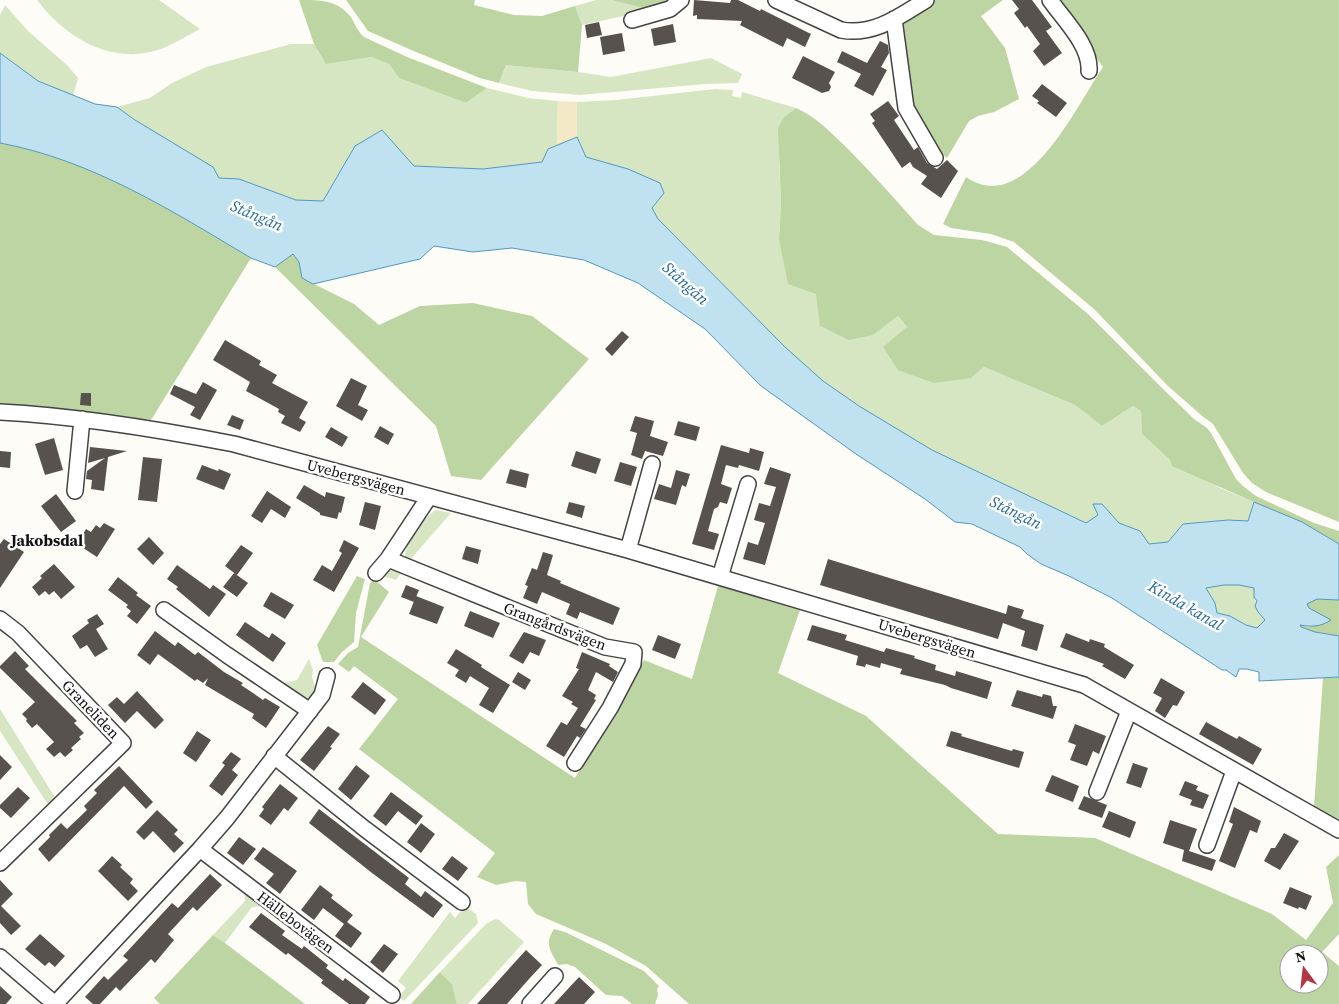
<svg xmlns="http://www.w3.org/2000/svg" width="1339" height="1004" font-family="'Source Serif 4',serif">
	<rect width="100%" height="100%" fill="#fefcf6"/>
	<path fill="#d7e6c2" d="M37,0H159L200,29C186,36 173,45 158,50C110,65 65,37 37,0Z
		M596,0H611L651,10L582,25L575,6Z
		M5,5L29,32L67,65L78,78L73,96L38,81L0,53V15Z
		M291,44H314L326,64L371,57L389,64L399,78L466,103L487,88L528,98L558,101L557,146L548,149L542,162L483,169L414,166L382,130L355,146L323,201L296,200L239,179L219,178L117,107L150,98L172,83L206,67Z
		M711,58L742,74L738,83L705,84L580,95L532,91L499,83L506,65L578,72L611,77Z
		M715,89L733,90L732,96L741,98L742,92L796,108L784,117L779,160L781,203L779,239L816,294L873,335L898,316L907,327L971,378L984,367L1075,405L1102,426L1133,406L1141,411L1142,434L1170,460L1220,488L1254,502L1248,521L1228,520L1183,524L1168,542L1149,544L1140,531L1119,523L1102,504L1098,515L1086,523L932,450L859,406L823,381L785,347L658,219L652,208L664,193L628,169L586,157L577,137V102L616,100Z
		M436,510L451,513L409,561L405,558C404,544 424,517 436,510Z
		M392,569L402,571L396,580L383,576Z
		M1224,585H1239L1254,587C1254,599 1257,611 1265,620L1257,628C1243,625 1232,617 1217,613L1215,603L1206,588Z
		M309,659L313,670L312,677L316,690L310,697L302,699L279,684L297,680Z
		M0,709L56,799L49,806L0,731Z
		M244,890L264,906L252,907L225,943L213,935L245,901Z
		M465,906L476,914L478,923L404,1001L399,997L406,988L398,981L450,912L455,918Z
		M495,919L499,920L524,942L468,1004H457L452,984L440,972L486,924Z"/>
	<path fill="#bcd5a3" fill-rule="evenodd" d="M299,0C322,0 337,0 351,17C355,24 358,32 364,37L407,57L487,88L466,103L399,78L389,64L371,57L326,64L314,44Z
		M346,0H475L474,5L514,15L542,16L575,6L582,25L578,72L506,65L499,83L480,78L416,52L368,31Z
		M611,0H673L651,10Z
		M934,0H1003L981,16L1005,48L1019,99L994,112L978,116L969,121L947,158L935,147L911,108L901,31C906,15 921,8 934,0Z
		M1054,0H1339V522L1266,492L1252,483L1243,473L1213,424L1201,415L1168,386L1094,309L1014,242L991,234L951,228L943,224L966,177C1025,218 1077,105 1103,67Z
		M796,108C817,117 831,133 847,148C872,173 895,199 918,225L934,235L982,240L1007,247L1088,314L1163,389L1194,419L1207,428L1211,433L1236,479L1243,486L1256,496L1314,523L1339,531V544L1302,522L1254,502L1172,466L1170,460L1142,434L1141,411L1133,406L1102,426L1075,405L984,367L971,378L934,383L898,370L883,347L907,327L898,316L873,335L849,340L820,326L816,294L788,284L779,239L781,203L778,128L784,117Z
		M0,143C92,160 172,211 251,258L151,420L0,403Z
		M293,254L299,262L302,278L354,304L379,325L420,306L473,303L532,316L589,359L481,480L451,476L436,426L275,267Z
		M357,576L365,579L356,613L354,642L342,652L334,662H323L317,645Z
		M375,580L389,592L361,637L575,778L644,660L692,679L718,586L800,610L778,673L866,716L998,834L1095,838L1272,914L1306,940L1333,903L1326,867L1339,855V934L1322,952L1339,966V1004H689L646,966L606,944L536,914L528,904L526,882L516,881L496,885L477,877L495,853L359,749L398,699L354,666L349,672L338,664L348,653L358,647L370,583ZM1289,954H1319V984H1289Z
		M1317,599L1339,600V636L1315,632L1301,627L1300,624L1308,627L1330,620L1308,608L1307,603Z
		M1339,677V820L1314,807L1323,678Z
		M554,929L565,932L644,971L659,986L657,989L658,995L655,1004H632L622,996L606,995L575,967L567,964L558,965C550,949 544,944 554,929Z
		M213,935L225,943L305,1004H160L154,998Z
		M440,972L452,984L457,1004H411Z"/>
	<path fill="#f4e8c7" d="M558,101L577,102V137L557,146Z"/>
	<path fill="#c0e1f0" stroke="#4f99bf" fill-rule="evenodd" d="M0,53L38,81L95,104L117,107L135,120L213,167L219,178L239,179L296,200L323,201L355,146L382,130L414,166L483,169L542,162L548,149L577,137L586,157L628,169L660,183L664,193L652,208L658,219L785,347L823,381L859,406L932,450L1086,523L1098,515L1093,504H1102L1119,523L1140,531L1149,544L1168,542L1183,524L1228,520L1248,521L1254,502L1302,522L1339,544V600L1317,599L1307,604L1309,608L1331,620C1320,627 1312,627 1300,625L1301,627L1315,632L1339,636V677L1259,681V672L1247,669H1239L1236,677L1226,670H1222L1112,598L1069,576L1041,564L1027,554L1020,547L972,524L955,522L925,499L856,454L761,386L705,329L638,283L584,260L512,248L473,252L434,246L420,259L313,284L302,278L299,262L293,254L275,267L251,258C172,211 92,160 0,143ZM1224,585H1239L1254,588V597L1257,601L1255,606L1258,612L1265,620L1257,628L1246,625L1230,616L1217,613L1215,603L1206,588Z"/>
	<path fill="#58524e" d="M694,0L730,3L731,0H738L760,11L761,9L811,34L805,47L787,38L783,47L740,25L742,21L697,19V15L693,16Z
		M1012,0H1032L1052,27L1046,31L1062,53L1044,66L1033,51L1040,44L1027,26L1025,28L1014,13L1019,9Z
		M599,22L602,35L587,38L585,25Z
		M673,24L676,42L654,46L651,29Z
		M622,33L625,51L603,55L600,37Z
		M880,41L888,45L889,53L881,67L887,70L873,96L854,86L861,74L837,62L842,51L867,63Z
		M803,56L835,72L829,83L831,87L829,91L822,93L792,78Z
		M1042,84L1067,103L1056,117L1037,103L1039,101L1032,96Z
		M888,101L899,116L894,120L914,150L918,147L927,163L937,169L947,160L958,171L941,198L921,184L927,176L913,167L910,162L902,168L872,123L875,121L870,114Z
		M622,331L629,337L612,356L605,349Z
		M225,340L261,361L259,365L277,375L272,383L308,402L299,418L306,422L300,432L281,423L285,416L278,412L279,409L246,391L250,382L213,360Z
		M351,378L367,386L358,405L368,410L362,421L336,406Z
		M203,382L217,390L200,420L190,415L195,407L170,394L174,385L196,394Z
		M81,393H91V406L80,405Z
		M232,415L244,420L240,430L227,425Z
		M635,416L654,421L650,436L668,442L663,456L645,451L642,459L631,455L637,433L630,431Z
		M678,421L700,427L696,441L674,435Z
		M380,426L394,434L388,445L374,437Z
		M331,427L348,437L342,447L325,437Z
		M54,438L63,470L45,475L35,444Z
		M721,445L749,453L750,448L764,452L759,471L739,465L738,468L726,465L721,484L732,488L727,504L720,502L718,507L714,509L708,531L719,534L714,550L692,544Z
		M90,447L127,451L108,457L104,491L91,489L92,480L86,479L87,471L105,458L88,463Z
		M0,451L11,452L10,468L0,467Z
		M576,451L601,459L596,474L571,466Z
		M143,457L162,459L157,502L138,500Z
		M620,462L637,467L631,486L614,481Z
		M202,465L218,471L219,469L231,474L224,490L196,479Z
		M770,467L791,474L765,565L743,559L748,542L758,545L765,523L754,520L759,503L770,506L776,487L764,484Z
		M510,469L529,474L526,488L506,483Z
		M676,470L690,474L686,487L682,485L676,505L654,499L659,484L671,488Z
		M304,485L325,497L326,492L345,497L341,513L339,512L337,519L320,515V513L296,498Z
		M267,491L291,507L285,518L271,509L262,523L251,516Z
		M56,494L76,521L61,532L41,506Z
		M365,502L381,506L375,530L359,525Z
		M569,502L585,506L582,518L566,513Z
		M104,523L115,529L97,557L77,544L86,529L91,532L96,525L100,528Z
		M149,537L164,553L153,565L137,549Z
		M4,539L24,552L0,588V544Z
		M344,540L359,548L334,592L313,580L322,565L332,571L342,553L339,551Z
		M241,545L253,553L237,575L225,566Z
		M466,546L481,550L478,564L462,559Z
		M543,552L553,555L547,575L561,581L560,583L620,608L613,625L580,612L577,619L566,614L570,604L542,592L537,604L523,598L528,586L525,585L532,568L537,570Z
		M828,559L1006,614L1008,605L1024,610L1021,618L1044,625L1037,651L1021,646L1025,631L1003,623L998,639L820,585Z
		M54,564L75,587L61,599L54,591L49,595L45,591L39,596L32,587L42,578L40,576Z
		M177,565L210,589L213,585L226,594L209,617L176,589L178,587L167,579Z
		M234,573L248,583L237,597L223,587Z
		M118,577L138,593L136,595L151,606L137,624L127,616L131,611L126,607L128,605L108,590Z
		M406,585L419,590L414,602L401,597Z
		M271,592L294,605L285,619L263,606Z
		M416,596L444,607L437,624L409,614Z
		M470,611L500,623L493,638L464,626Z
		M97,614L104,624L96,629L108,649L95,657L87,645L80,649L72,636L89,623L87,620Z
		M245,622L269,638L272,633L286,643L273,662L236,635Z
		M812,625L847,635L845,640L884,652L886,648L915,656L914,658L936,665L935,670L955,676L956,671L992,682L987,699L951,688L945,685L900,674L902,669L881,663L880,668L866,664L865,667L856,665L858,656L807,640Z
		M155,631L175,646L178,642L195,655L198,652L224,672L243,683L241,685L253,693L263,700L265,698L280,707L266,728L252,718L254,714L205,685L208,678L203,683L197,679L195,681L158,654L150,665L137,655Z
		M524,632L546,640L539,656L530,652L523,664L509,656Z
		M1066,633L1089,642L1090,639L1105,644L1104,647L1134,665L1125,679L1102,666L1104,664L1060,647Z
		M658,635L681,644L675,659L652,650Z
		M456,649L482,665L481,667L510,685L493,713L479,705L489,688L470,676L466,683L455,676L459,670L447,663Z
		M15,651L29,666L25,669L77,721L74,723L84,733L79,737L81,739L71,748L73,750L65,757L60,752L54,757L46,749L54,742L37,724L32,728L26,721L27,719L22,714L35,702L0,668V666Z
		M582,652L610,664L609,666L618,672L613,682L596,672L588,690L596,695L594,699L596,700L580,726L586,729L580,738L577,736L564,757L546,746L561,722L567,725L578,708L571,704L573,702L562,696L579,669L576,668Z
		M518,672L531,680L525,690L512,682Z
		M1161,678L1185,692L1177,706L1173,705L1165,718L1155,711L1162,698L1153,693Z
		M363,682L386,700L375,715L351,697Z
		M1017,690L1042,697L1043,694L1051,696L1053,706H1057L1053,719L1011,706Z
		M137,691L164,720L155,729L137,711L125,723L108,705L117,697L124,704Z
		M1206,722L1237,739L1239,736L1262,749L1253,765L1199,734Z
		M1075,724L1106,736L1099,754L1093,751L1087,766L1070,760L1076,745L1068,742Z
		M328,726L340,734L330,747L332,748L314,771L300,760Z
		M197,731L211,740L196,762L183,753Z
		M951,731L962,734L961,736L1012,751L1013,749L1024,752L1019,768L946,746Z
		M231,752L241,759L232,770L238,775L222,796L209,786L225,765L222,763Z
		M0,755L12,767L0,780Z
		M1133,763L1148,768L1141,788L1126,783Z
		M356,765L370,776L351,800L338,789Z
		M119,766L153,802L146,809L124,786L49,862L38,849L50,837L49,835L61,823L67,829L87,810L84,806L97,793L94,790Z
		M1052,775L1079,786L1073,802L1045,791Z
		M1185,781L1198,786L1196,790L1209,795L1203,809L1190,805L1192,800L1179,795Z
		M280,784L298,798L288,811L284,808L271,825L259,816L264,809L262,807Z
		M18,787L30,798L11,818L0,808V805Z
		M391,792L423,816L416,825L398,811L386,826L373,816Z
		M1084,796L1107,805L1102,818L1078,809Z
		M1234,807L1261,821L1257,833L1250,830L1235,868L1219,861L1233,824L1229,822Z
		M319,809L409,878L405,884L421,897L425,891L443,905L433,918L372,873L309,823Z
		M157,810L178,830L174,834L184,843L174,853L153,831L144,840L136,832Z
		M1109,811L1136,822L1130,838L1102,827Z
		M1170,820L1197,829L1189,851L1216,860L1212,871L1182,861L1184,850L1163,843Z
		M421,823L435,834L421,853L407,842Z
		M1284,833L1299,841L1280,870L1264,861L1271,848H1275Z
		M239,837L256,849L243,865L227,853Z
		M263,847L297,871L280,894L266,883L274,874L254,859Z
		M112,856L122,865L120,867L133,879L130,883L138,891L128,901L98,871Z
		M452,856L468,868L458,881L442,869Z
		M210,874L222,885L197,911L193,907L168,934L174,940L155,963L151,959L120,991L116,987L100,1004H93L85,997L104,976L108,980L128,960L123,956L172,903L178,908Z
		M0,880L13,894L1,906L21,926L11,935L0,923Z
		M320,885L333,895L331,898L353,915L347,922L362,933L351,948L335,936L344,924L323,908L314,920L301,910Z
		M1290,887L1312,896L1306,910L1299,907L1298,909L1283,903Z
		M261,913L285,931L282,935L302,949L304,946L328,965L326,968L343,981L345,978L370,997L365,1004H349L321,983L323,980L288,953L286,955L249,927Z
		M40,934L65,956L55,967L49,962L45,966L25,949Z
		M384,944L398,954L383,973L370,962Z
		M526,950L542,965L529,979L507,1004H477Z
		M579,977L595,992L584,1004H554Z
		M0,986L12,997L6,1004H0Z"/>
	<g fill="none" stroke-linecap="round" stroke-linejoin="round">
		<g stroke="#444" stroke-width="18">
			<path id="minor" d="M776,0L841,30C874,36 900,16 926,0
				M1050,0C1064,20 1091,46 1089,71
				M894,19L906,108L935,158
				M632,20L670,9L681,0
				M0,412C79,416 157,429 234,444L628,550L1084,685L1339,830
				M75,491L82,419
				M628,550L652,464
				M388,559L605,647L634,652L633,664L610,708L575,763
				M376,573L388,559L429,497
				M720,577L748,484
				M164,610L227,655L310,711
				M0,619L18,633L123,743L0,863
				M274,756L365,829L462,902
				M1097,792L1129,711
				M1207,845L1234,771
				M200,849L392,995
				M0,957L55,1004
				M55,1004L200,849L227,818L322,695L327,676
				M530,1004L555,976"/>
		</g>
		<use href="#minor" stroke="#fff" stroke-width="15"/>
	</g>
	<g text-anchor="middle" dominant-baseline="central" stroke-width="5" stroke-linejoin="round" paint-order="stroke">
		<g font-size="15" fill="#111" stroke="#fff">
			<text transform="translate(356 477) rotate(15)">Uvebergsvägen</text>
			<text transform="translate(555 626) rotate(21)">Grangårdsvägen</text>
			<text transform="translate(927 638) rotate(17)">Uvebergsvägen</text>
			<text transform="translate(91 709) rotate(46)">Graneliden</text>
			<text transform="translate(296 922) rotate(37)">Hällebovägen</text>
		</g>
		<g font-size="16" font-style="italic" fill="#276c96" stroke="#fff">
			<text transform="translate(257 215) rotate(23)">Stångån</text>
			<text transform="translate(686 283) rotate(42)">Stångån</text>
			<text transform="translate(1016 512) rotate(26)">Stångån</text>
			<text transform="translate(1186 605) rotate(30)">Kinda kanal</text>
		</g>
		<g font-size="16" font-weight="bold" fill="#111" stroke="#fff">
			<text x="47" y="540">Jakobsdal</text>
		</g>
	</g>
	<g transform="translate(1304 969) rotate(345)"><circle r="24" fill="#ffffff" stroke="#a0a0a0"/>
	<path d="M0-4L9 19L0 12L-9 19Z" fill="#b23844"/>
	<text y="-8" font-size="14" font-weight="bold" text-anchor="middle" fill="#111111">N</text>
	</g>
</svg>
